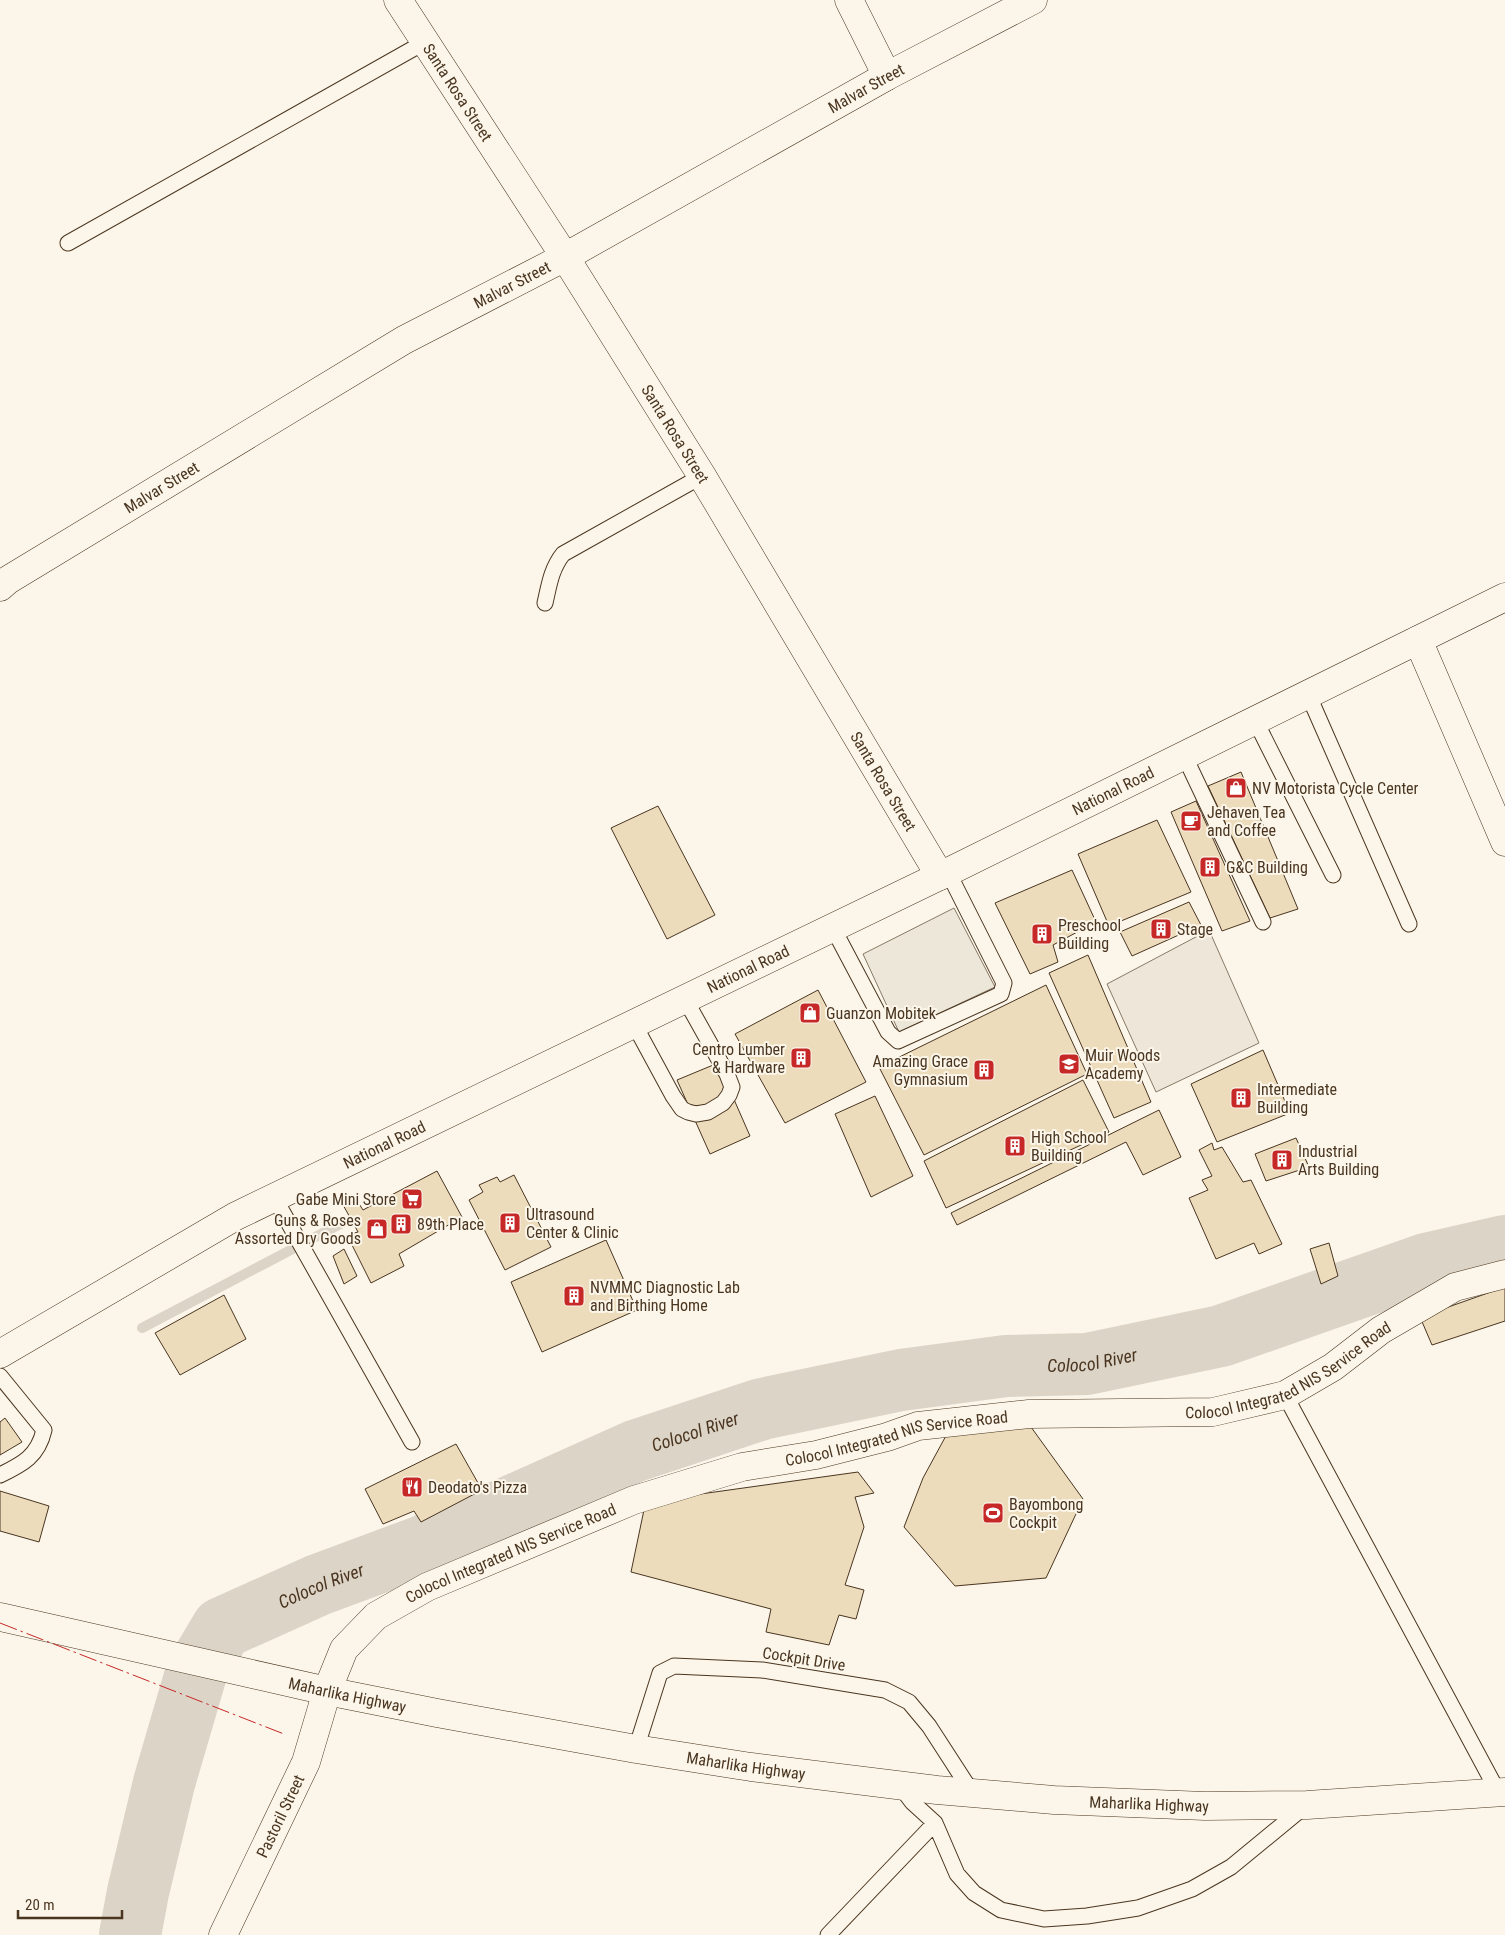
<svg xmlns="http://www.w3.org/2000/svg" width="1505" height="1935" font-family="'Roboto Condensed',sans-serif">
	<rect width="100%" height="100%" fill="#fbf6e9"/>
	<path fill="#ede6d9" stroke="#887966" d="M1209,930L1259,1043L1156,1092L1107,984Z"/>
	<path fill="#ede7d9" stroke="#887966" d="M954,908L995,987L899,1032L863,954Z"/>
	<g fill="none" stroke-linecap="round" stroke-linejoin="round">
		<path stroke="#dcd4c6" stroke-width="10" d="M142,1328L344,1222"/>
		<path stroke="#dcd4c6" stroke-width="62" id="s1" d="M130,1935L138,1892L164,1783L197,1670L222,1628L318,1585L423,1546L635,1451L762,1409L901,1380L1006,1366L1087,1364L1221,1336L1426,1264L1505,1246"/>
	</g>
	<path fill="#ecdcbc" stroke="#4a3520" d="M1241,772L1298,909L1270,918L1208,786Z
		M1196,801L1250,921L1222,931L1171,812Z
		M658,806L715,915L667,939L611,828Z
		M1157,820L1191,892L1109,926L1078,854Z
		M1072,870L1096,922L1053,945L1058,962L1030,974L995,903Z
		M1189,902L1201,925L1132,956L1120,932Z
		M1088,955L1151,1102L1114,1118L1049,973Z
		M1046,985L1087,1074L924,1155L879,1067Z
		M818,990L866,1082L785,1123L735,1034Z
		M1263,1050L1290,1113L1217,1142L1191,1084Z
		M718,1063L750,1136L710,1154L677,1080Z
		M1083,1080L1109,1132L946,1208L924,1161Z
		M875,1096L913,1176L871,1197L835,1114Z
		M1159,1110L1181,1157L1143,1175L1126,1142L957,1225L951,1213Z
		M1296,1138L1309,1167L1266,1181L1255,1154Z
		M1212,1143L1214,1150L1222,1147L1243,1182L1251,1180L1282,1244L1259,1254L1254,1243L1216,1259L1189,1198L1208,1190L1202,1180L1212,1176L1199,1150Z
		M437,1171L462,1217L399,1254L404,1266L371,1283L347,1235L358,1232L342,1203L354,1196L363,1210Z
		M514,1175L551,1247L505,1270L469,1200L483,1192L479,1185L497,1177L500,1182Z
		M606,1240L637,1310L542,1352L511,1282Z
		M1329,1243L1338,1276L1321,1284L1310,1249Z
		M344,1249L357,1276L344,1284L333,1256Z
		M1505,1287V1321L1432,1345L1420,1317Z
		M224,1295L246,1339L180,1375L155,1333Z
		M5,1418L22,1442L0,1455V1422Z
		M1031,1427L1083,1499L1046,1578L955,1586L904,1527L923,1478L948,1432Z
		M456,1444L482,1490L421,1522L414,1511L383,1524L365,1489Z
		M858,1472L874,1493L855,1497L864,1527L845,1585L864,1590L856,1619L839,1615L829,1645L766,1632L771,1609L631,1572L645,1505L679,1497Z
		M0,1491L49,1506L39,1542L0,1531Z"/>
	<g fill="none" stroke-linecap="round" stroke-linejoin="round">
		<g stroke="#4a3520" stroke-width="17">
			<path id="lane" d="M68,243L425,42
				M545,603C549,586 551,569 563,554L702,476
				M1308,694L1409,924
				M1255,720L1333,875
				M1184,755L1263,922
				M833,928L888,1032L898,1041L1001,994L1004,983L948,872
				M634,1024L673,1096L682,1109L688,1112L696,1114L708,1112L723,1103L729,1095L732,1087L727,1074L685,999
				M274,1197L412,1442
				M0,1376L44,1430C38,1456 23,1464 0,1475
				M1285,1395L1498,1792
				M636,1749L660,1673L674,1666L762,1670L885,1690L909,1702L929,1726L973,1794
				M900,1786L912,1802L935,1823L957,1874L974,1893L1001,1910L1044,1919L1087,1916L1138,1908L1192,1889L1231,1867L1304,1807
				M828,1935L935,1823"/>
		</g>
		<g stroke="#4a3520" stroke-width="29">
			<g id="street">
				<path d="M849,0L887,76"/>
				<path id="s2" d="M0,587L8,580L404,340L565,257L887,76L1033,0"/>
				<path d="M1418,640L1505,842"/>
				<path id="s3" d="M223,1935L306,1762L327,1691L344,1649L376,1616L427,1587L634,1500L742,1467L816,1455L887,1437L918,1426L1029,1414L1213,1412L1285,1395L1333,1367L1381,1330L1455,1287L1505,1274"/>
			</g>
		</g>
		<g stroke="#4a3520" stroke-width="29">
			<g id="secondary">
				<path id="s4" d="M398,0L565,257L702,476L940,876"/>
				<path id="s5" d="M0,1354L236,1216L948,872L1505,597"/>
			</g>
		</g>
		<g stroke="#4a3520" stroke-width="29">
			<g id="highway">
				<path id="s6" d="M0,1617L327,1691L437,1713L636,1749L751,1767L937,1790L1054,1800L1205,1806L1307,1805L1505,1792"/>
			</g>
		</g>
		<use href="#lane" stroke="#fbf6e9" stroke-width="15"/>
		<use href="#street" stroke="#fbf6e9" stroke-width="28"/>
		<use href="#secondary" stroke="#fbf6e9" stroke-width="28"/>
		<use href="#highway" stroke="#fbf6e9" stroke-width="28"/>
		<path stroke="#c62828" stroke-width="1" stroke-dasharray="18 4 2.5 4" stroke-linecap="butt" d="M0,1623L284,1734"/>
	</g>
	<defs>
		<g id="shop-square" transform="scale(1.125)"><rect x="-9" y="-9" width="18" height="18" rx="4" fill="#c62828" stroke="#fbf6e9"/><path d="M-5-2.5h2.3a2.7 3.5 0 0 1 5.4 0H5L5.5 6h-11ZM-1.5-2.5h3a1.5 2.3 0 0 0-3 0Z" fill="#fff"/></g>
		<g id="cafe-square" transform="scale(1.125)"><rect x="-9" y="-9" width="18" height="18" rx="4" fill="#c62828" stroke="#fbf6e9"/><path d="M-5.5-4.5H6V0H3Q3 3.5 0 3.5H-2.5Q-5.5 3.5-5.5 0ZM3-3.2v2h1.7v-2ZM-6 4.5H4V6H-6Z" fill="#fff"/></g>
		<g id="building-square" transform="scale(1.125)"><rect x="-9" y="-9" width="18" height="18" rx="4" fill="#c62828" stroke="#fbf6e9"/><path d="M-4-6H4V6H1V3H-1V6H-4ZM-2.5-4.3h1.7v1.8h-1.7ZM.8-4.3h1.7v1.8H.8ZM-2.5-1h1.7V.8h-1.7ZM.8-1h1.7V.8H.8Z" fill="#fff"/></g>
		<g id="school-square" transform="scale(1.125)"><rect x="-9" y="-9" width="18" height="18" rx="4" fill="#c62828" stroke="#fbf6e9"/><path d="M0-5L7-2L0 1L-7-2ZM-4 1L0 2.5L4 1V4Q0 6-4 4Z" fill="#fff"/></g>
		<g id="supermarket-square" transform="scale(1.125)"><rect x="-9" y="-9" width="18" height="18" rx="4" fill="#c62828" stroke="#fbf6e9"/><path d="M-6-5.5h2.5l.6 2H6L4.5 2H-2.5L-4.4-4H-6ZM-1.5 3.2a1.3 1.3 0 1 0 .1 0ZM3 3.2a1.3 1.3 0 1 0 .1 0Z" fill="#fff"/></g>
		<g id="restaurant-square" transform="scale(1.125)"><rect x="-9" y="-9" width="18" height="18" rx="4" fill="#c62828" stroke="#fbf6e9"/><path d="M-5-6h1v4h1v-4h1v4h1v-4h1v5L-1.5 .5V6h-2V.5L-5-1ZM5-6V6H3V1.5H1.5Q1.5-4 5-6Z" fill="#fff"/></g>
		<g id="stadium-square" transform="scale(1.125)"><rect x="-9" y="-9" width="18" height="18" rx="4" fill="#c62828" stroke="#fbf6e9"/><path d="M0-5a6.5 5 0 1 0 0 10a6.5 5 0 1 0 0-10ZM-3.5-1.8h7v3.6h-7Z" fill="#fff"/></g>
	</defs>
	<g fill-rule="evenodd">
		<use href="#shop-square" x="1236" y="788"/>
		<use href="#cafe-square" x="1191" y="821"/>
		<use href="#building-square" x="1210" y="867"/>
		<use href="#building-square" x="1161" y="929"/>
		<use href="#building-square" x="1042" y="934"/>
		<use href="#shop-square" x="810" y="1013"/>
		<use href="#building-square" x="801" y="1058"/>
		<use href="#school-square" x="1069" y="1064"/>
		<use href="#building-square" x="984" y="1070"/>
		<use href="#building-square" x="1241" y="1098"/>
		<use href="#building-square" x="1015" y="1146"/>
		<use href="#building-square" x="1282" y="1160"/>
		<use href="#supermarket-square" x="412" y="1199"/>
		<use href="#building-square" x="510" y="1223"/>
		<use href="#building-square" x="401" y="1224"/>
		<use href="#shop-square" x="377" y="1229"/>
		<use href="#building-square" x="574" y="1296"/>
		<use href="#restaurant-square" x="412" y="1487"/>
		<use href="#stadium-square" x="993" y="1513"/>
	</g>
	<g text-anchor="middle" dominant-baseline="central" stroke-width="4" stroke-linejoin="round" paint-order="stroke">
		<g font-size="16" fill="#4a3520" stroke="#fbf6e9">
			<text stroke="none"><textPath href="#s2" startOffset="1000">Malvar Street</textPath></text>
			<text stroke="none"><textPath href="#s4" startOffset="110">Santa Rosa Street</textPath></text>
			<text stroke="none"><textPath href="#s2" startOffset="595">Malvar Street</textPath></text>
			<text stroke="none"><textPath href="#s4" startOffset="515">Santa Rosa Street</textPath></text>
			<text stroke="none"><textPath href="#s2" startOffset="190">Malvar Street</textPath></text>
			<text stroke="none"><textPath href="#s4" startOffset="920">Santa Rosa Street</textPath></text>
			<text stroke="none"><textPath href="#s5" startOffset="1248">National Road</textPath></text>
			<text stroke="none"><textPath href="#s5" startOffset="842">National Road</textPath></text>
			<text stroke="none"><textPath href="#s5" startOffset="438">National Road</textPath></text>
			<text stroke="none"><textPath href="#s3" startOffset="1316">Colocol Integrated NIS Service Road</textPath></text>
			<text stroke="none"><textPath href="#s3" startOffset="911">Colocol Integrated NIS Service Road</textPath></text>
			<text stroke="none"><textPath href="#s3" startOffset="506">Colocol Integrated NIS Service Road</textPath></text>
			<text transform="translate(804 1659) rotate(9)">Cockpit Drive</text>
			<text stroke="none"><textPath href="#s6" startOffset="356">Maharlika Highway</textPath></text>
			<text stroke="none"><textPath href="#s6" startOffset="761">Maharlika Highway</textPath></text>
			<text stroke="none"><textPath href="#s6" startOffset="1166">Maharlika Highway</textPath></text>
			<text stroke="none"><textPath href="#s3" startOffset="132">Pastoril Street</textPath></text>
		</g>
		<g font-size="16" fill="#4a3520" stroke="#fbf6e9" text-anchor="start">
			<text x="1252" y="788">NV Motorista Cycle Center</text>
			<text x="1207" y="812">Jehaven Tea<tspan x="1207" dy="18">and Coffee</tspan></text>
			<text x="1226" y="867">G&amp;C Building</text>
			<text x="1058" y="925">Preschool<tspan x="1058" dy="18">Building</tspan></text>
			<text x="1177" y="929">Stage</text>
			<text x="826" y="1013">Guanzon Mobitek</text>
			<text x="785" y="1049" text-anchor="end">Centro Lumber<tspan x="785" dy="18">&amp; Hardware</tspan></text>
			<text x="1085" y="1055">Muir Woods<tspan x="1085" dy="18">Academy</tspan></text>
			<text x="968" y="1061" text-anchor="end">Amazing Grace<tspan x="968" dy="18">Gymnasium</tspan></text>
			<text x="1257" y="1089">Intermediate<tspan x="1257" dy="18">Building</tspan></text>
			<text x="1031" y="1137">High School<tspan x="1031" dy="18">Building</tspan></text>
			<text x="1298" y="1151">Industrial<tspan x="1298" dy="18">Arts Building</tspan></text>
			<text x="396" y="1199" text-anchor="end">Gabe Mini Store</text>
			<text x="526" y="1214">Ultrasound<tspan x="526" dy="18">Center &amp; Clinic</tspan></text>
			<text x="361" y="1220" text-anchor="end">Guns &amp; Roses<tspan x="361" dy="18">Assorted Dry Goods</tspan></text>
			<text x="417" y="1224">89th Place</text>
			<text x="590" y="1287">NVMMC Diagnostic Lab<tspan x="590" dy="18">and Birthing Home</tspan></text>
			<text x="428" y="1487">Deodato's Pizza</text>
			<text x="1009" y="1504">Bayombong<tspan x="1009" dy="18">Cockpit</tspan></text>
		</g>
		<g font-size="18" font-style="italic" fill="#4a3520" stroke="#fbf6e9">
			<text stroke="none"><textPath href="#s1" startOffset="1240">Colocol River</textPath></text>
			<text stroke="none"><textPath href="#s1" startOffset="835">Colocol River</textPath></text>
			<text stroke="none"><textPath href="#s1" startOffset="430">Colocol River</textPath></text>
		</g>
	</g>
	<path d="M18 1910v8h104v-8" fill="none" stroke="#4a3520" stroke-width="2.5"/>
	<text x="25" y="1910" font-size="15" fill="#4a3520" stroke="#fbf6e9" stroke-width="4" paint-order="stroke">20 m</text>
</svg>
